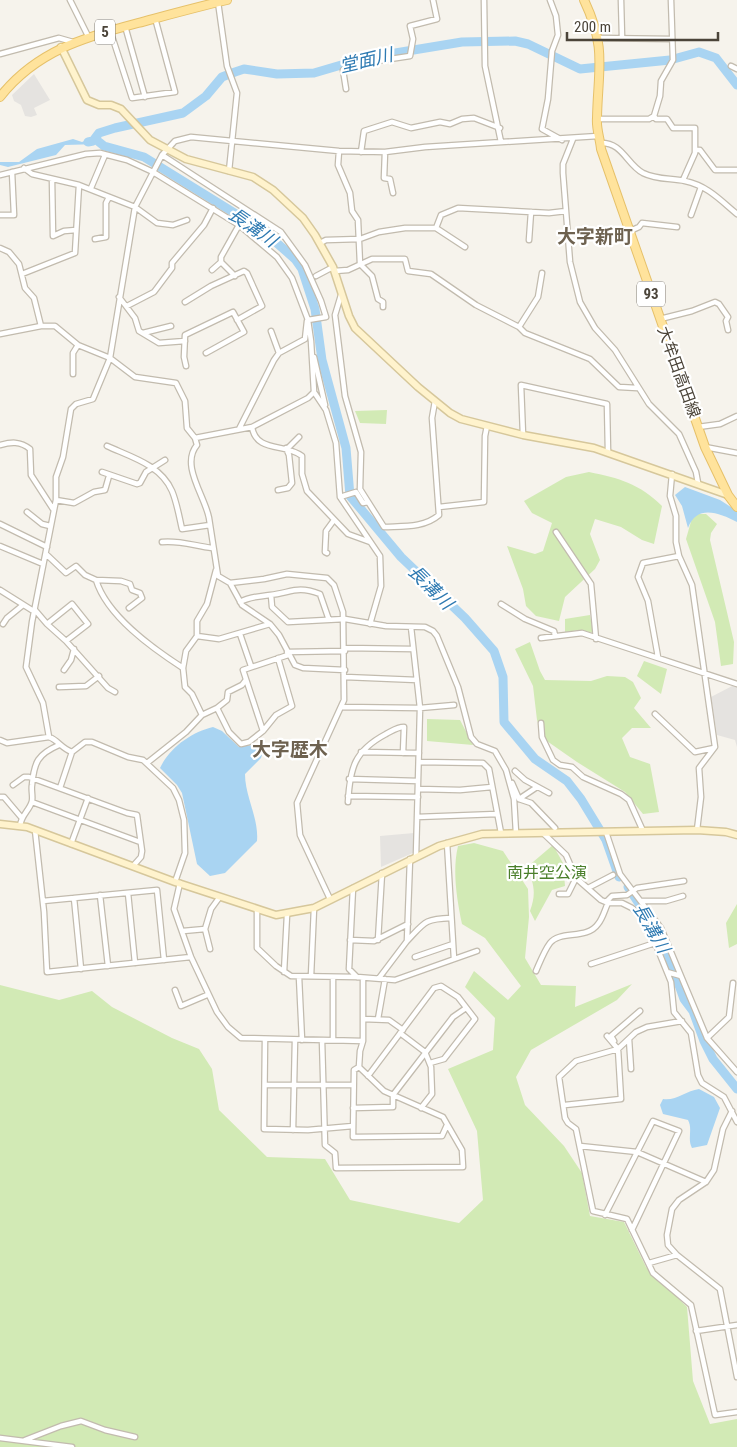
<svg xmlns="http://www.w3.org/2000/svg" width="737" height="1447" font-family="'Roboto Condensed','Noto Sans JP',sans-serif">
	<rect width="100%" height="100%" fill="#f6f3ec"/>
	<path fill="#d2eab5" d="M387,410L386,424L360,423L355,411Z
		M589,472C619,478 640,484 662,506L654,544L642,540L621,527L595,519L590,534L600,560L595,569L565,597L559,621L536,616L526,606L523,589L507,546L535,554L543,551L552,523L532,513L524,501L566,477Z
		M697,514H706L717,524L711,533L710,540L734,642L733,664L721,666L715,622L686,539L692,518Z
		M590,615L593,633L581,630L565,632V619Z
		M530,642L540,671L545,680L591,681L607,676L625,677L633,682L641,698L634,708L651,728H632L622,738L630,757L650,764L659,812L643,814L625,792L577,762L544,739L537,720L533,686L515,649Z
		M644,661L667,669L661,694L637,676Z
		M427,719L460,720L473,745L427,741Z
		M474,843L503,851L528,889L529,917L525,958L541,985L576,986L575,1007L632,984L617,1000L531,1050L516,1077L525,1105L564,1146L582,1173L590,1216L624,1222L646,1267L687,1307L693,1381L710,1424L737,1419V1447H0V985L59,1000L92,991L112,1007L172,1038L199,1049L212,1069L219,1110L267,1157L325,1159L350,1200L459,1223L483,1200L477,1131L448,1069L493,1050L495,1018L465,987L474,971L508,1000L521,986L485,938L462,924C457,900 452,871 458,846Z
		M553,845L563,863L565,886L552,890L535,921L530,911C536,895 535,883 526,868Z
		M737,904V944L729,948L726,923Z"/>
	<path fill="#e5e3e0" d="M34,74L50,100L34,108L37,115L31,117L25,116L21,105L14,101L12,95Z
		M736,684L737,685V747L735,740L717,735L711,697Z
		M414,833L415,852L381,867L380,836Z"/>
	<path fill="#a9d4f2" d="M94,137L108,146L107,150L101,149L99,144L65,145L56,155L8,167L0,165V162H19L37,149L73,139L82,142Z
		M685,487L720,500L737,511V522C719,513 697,504 688,528L682,506L675,495Z
		M213,727L222,731L239,747L260,744L264,748L261,758L245,774C245,797 259,818 257,841L225,873L210,876L197,864L182,793L177,785L160,768C170,747 192,732 213,727Z
		M699,1089L714,1097L720,1108L707,1145L692,1148C687,1139 693,1129 688,1120L663,1114L660,1105L663,1099C676,1101 686,1091 699,1089Z"/>
	<g fill="none" stroke-linecap="round" stroke-linejoin="round">
		<path stroke="#a9d4f2" stroke-width="9" d="M88,142L93,141L99,133L115,128L183,113L206,96L222,77L235,72L244,69L277,74L314,73L365,58L462,42L515,41L528,44L580,69L670,60L699,52L716,58L737,85
			M99,142L104,146L144,157L262,230L295,259L302,269L315,309L322,360L346,448L350,496L401,557L465,618L494,651L503,677L504,722L535,759L567,781L581,799L606,840L619,877
			M628,887L663,940L684,999L693,1011L704,1041L713,1059L737,1089"/>
		<g stroke="#c2bbae" stroke-width="7">
			<path id="street" d="M70,0L88,36
				M484,0L485,66L501,142
				M550,0L556,16L558,35L552,51L548,99L542,129L562,140
				M621,0L622,37
				M218,2L227,66L237,93L229,171
				M125,26L145,97
				M110,30L132,98L175,92L155,18
				M599,38L672,39
				M0,54L59,38L73,42
				M731,66L737,69
				M346,89L343,70L364,63L410,56L413,39L410,26L437,19L433,0
				M654,116L656,119H667L673,128H695V153L683,180
				M597,119H649L654,116L660,96L661,81L673,60L671,0
				M573,139L563,164V173L570,262L580,302L595,328L615,350L649,404L679,434L696,472L698,483
				M600,143C623,142 626,164 643,173C657,180 671,178 685,181C708,186 720,200 737,214
				M695,150H700L715,170H737
				M339,151L338,165L350,193L352,211L358,220L360,264L372,276L378,299L383,302V307
				M361,152L364,131L392,122L411,128L440,122L450,124L462,119L474,118L500,128
				M385,152L384,178L390,179L393,193
				M162,155L281,232L305,265L321,301L326,317L308,320
				M24,168L32,174L79,185
				M0,175L86,154L100,153L127,160L153,172L239,225L277,257L292,278L308,320L311,341L314,392L326,410L336,443L340,497L380,556L381,586L370,624
				M52,179L53,236L64,231L76,230
				M91,188L105,155
				M0,215H14L12,172
				M691,215L701,187
				M436,228L441,215L458,208L549,213L566,211
				M630,231L639,227L642,223L677,227
				M95,239L106,237V203L109,197
				M529,240L531,212
				M320,243L326,240L360,239L379,232L405,228H436L465,247
				M0,248L9,252L19,264L25,288L34,298L41,326
				M212,270L221,262
				M335,271L348,270L372,259H405L408,271L431,274L476,305L519,327L525,333L590,359L619,387L637,388
				M22,274L75,253L79,185L135,207L157,223L173,225L187,220
				M235,276L221,262V257L239,225
				M316,276L333,267
				M341,295L335,315L337,331L345,396L361,452L360,489L384,527C403,526 424,528 439,515L432,418L435,401
				M119,297L135,318L139,331L159,343L185,341
				M185,302L211,286L244,271L247,273L262,306L237,320
				M127,306L154,292L172,268V263L204,225L213,208
				M660,319L692,311L715,302L719,304L728,317L726,321L728,330
				M519,327L538,297L542,273
				M271,331L279,353
				M143,333L171,326
				M0,334L41,326H55L78,345L110,358L135,377L176,383L185,401L187,428L195,438L197,445C180,465 205,496 209,518C212,537 215,557 218,576L230,583L242,605L270,624L279,635L295,665L303,668L345,670
				M314,357L325,405
				M186,366L184,357L185,335L233,312L244,332L206,353
				M73,374V353L78,345
				M252,427C256,453 286,443 302,456V474L307,491L348,534L370,542
				M698,427L720,424L737,416
				M239,429L274,360L279,353L305,339L307,321
				M523,435L521,385L607,404L608,452
				M195,438L252,427L308,398L314,392
				M0,445C11,442 20,441 30,449L31,475L53,509
				M107,446C131,457 161,465 172,491C177,503 179,516 182,529L210,525
				M705,447L737,453
				M288,448L299,437
				M102,472L137,484L140,483L146,472L165,460
				M672,474L670,496L676,516V542L679,556L692,585L715,747L699,768L701,797L697,830
				M278,490L288,488L292,483L289,455L286,448
				M340,497L356,492L363,503L368,502
				M56,500L74,503L94,492L105,490L109,476
				M439,507L484,502L485,436L487,426
				M27,512L42,524L50,526
				M0,524L47,547
				M556,532L591,584L596,639
				M162,542C179,540 195,546 212,548
				M0,546L43,564
				M327,553L325,552L326,531L334,520
				M46,554L66,573L76,566L85,575L96,580C107,616 152,648 183,668
				M96,580L121,581L130,584L132,590L140,593L142,598L129,608
				M230,583L264,579L287,574L327,578L334,585L343,612L344,700L297,803L300,835L330,899
				M0,590L35,612
				M271,595L272,607L288,622L345,619L386,626L425,627L433,631L437,636L458,687L471,737L477,744L495,751L506,770L514,799L516,833
				M240,602C251,596 258,597 270,595C291,593 296,585 320,594L329,620
				M72,604L88,624L66,641L47,624Z
				M501,604L525,619L554,631L555,636
				M35,610L47,624
				M3,624L7,618L23,605
				M411,627L420,708L416,856
				M240,634L251,666
				M197,636L219,639L270,624
				M541,638L582,633L737,684
				M66,641L108,688L115,692
				M345,648L413,649
				M287,652L345,651
				M658,657L648,601L638,577L643,563L679,556
				M64,670L71,660L74,649
				M345,677L417,680
				M59,687L86,686L99,676
				M342,707L420,708L454,705
				M217,708L227,700L228,692L242,685L245,681
				M655,714L695,752L714,748
				M202,715L192,694L185,687L183,668L186,651L197,636V621L207,604L216,570
				M541,723L542,737L553,760L560,765L572,767L583,777L621,794L629,800L643,831
				M263,731L276,715L292,706L278,658
				M49,737L43,703L26,667L32,622L56,500V477L63,457L71,409L76,404L93,399L110,358L135,207L162,155L175,141L191,137L339,151L385,152L425,147L598,136
				M0,740L7,743L49,737C58,740 61,748 72,752L85,742H92L128,757L143,760L173,788L179,800L184,820L185,853L175,882
				M361,752L419,753
				M419,762L483,763L489,769L501,833
				M147,763L186,732L202,715L217,708L229,732L241,744L249,742L263,731L243,670L288,655
				M515,771L525,780L549,793
				M349,779L418,781
				M512,783L519,799L531,803L555,828
				M13,785L24,777H29L127,813L137,815L142,851L141,857L133,866
				M60,788L72,752
				M418,789L460,790L492,787
				M348,796L418,797
				M0,797H4L21,817
				M519,799L537,787
				M32,802L140,842
				M348,802C350,768 354,751 386,734C392,731 397,727 404,727L403,753
				M417,817L497,814
				M20,826C21,815 30,810 32,801C33,796 31,790 32,785C34,762 38,754 59,745
				M35,830L44,912L47,972L191,957
				M606,832L620,874L661,928L681,976
				M543,833L566,855L576,878L601,900L608,903H622L632,908L642,918L654,940L671,982L674,1012L691,1033L698,1075L702,1083L724,1097L737,1122
				M447,843L454,959
				M71,844L88,798
				M180,883L174,909L191,957L217,1012L228,1027L241,1038L363,1041
				M353,888L349,969L357,977
				M588,888L613,875
				M128,893L135,963
				M559,894H568L576,878
				M100,895L108,966
				M74,898L81,969
				M43,901L157,890L164,960
				M641,901H666L683,896
				M606,902L612,896L627,895L637,888L684,881
				M257,911V948L276,966L291,976L357,977L395,980L477,951
				M205,929L210,949
				M183,931L205,929L211,909L219,898
				M350,940L374,941L408,924
				M378,940L382,873
				M407,941C425,922 424,919 451,918
				M415,957L453,944
				M591,964L655,943
				M536,971C540,962 544,951 550,943C560,930 587,940 598,924C603,918 605,909 608,903
				M284,972L287,915
				M667,972L681,976L707,1038L737,1072
				M311,976L314,908
				M299,977L302,1040
				M333,977V1040
				M363,978V1041L360,1051L359,1067L354,1070L353,1137L442,1136L447,1125
				M379,978L407,941L410,859
				M175,990L181,1006L207,995
				M363,1019L389,1020L403,1030
				M378,1019L385,979
				M682,1021L647,1027L636,1032L618,1049L576,1061L559,1077L565,1118L568,1123L576,1129L593,1211L627,1219L653,1273L691,1305L715,1415L737,1412
				M400,1033L425,1052L431,1067L432,1094L421,1108
				M707,1038L729,1017L733,983
				M265,1039L264,1129L308,1130L353,1126
				M629,1039L631,1069
				M322,1040L325,1145L335,1153L336,1168L463,1167L462,1150L443,1117L384,1091L359,1067
				M614,1041L611,1036L640,1011
				M368,1076L434,988L441,986L458,997L475,1019L444,1059L430,1063
				M265,1085H353
				M565,1105L621,1099L618,1049L607,1036
				M353,1108L393,1107V1095L453,1017L466,1008
				M732,1111L723,1129L714,1170L706,1182L679,1200L672,1209L667,1235L668,1245L677,1255L720,1289L737,1377
				M293,1130L295,1040
				M580,1146L637,1152L706,1182
				M605,1215L653,1121L679,1131L632,1230
				M649,1263L677,1255
				M696,1331L737,1325
				M0,1438L72,1447
				M25,1440L61,1426L81,1421L105,1430L135,1437"/>
		</g>
		<g stroke="#d6c79b" stroke-width="9">
			<path id="secondary" d="M61,47L87,100L99,105H111L121,109L150,140L186,159L253,177L273,190L303,218L315,235L333,267L349,316L355,328L418,387L450,413L461,419L523,435L594,448L728,495
				M0,824L27,827L175,882L276,915L314,908L439,846L482,834L697,830L726,832L737,835"/>
		</g>
		<g stroke="#e6c16a" stroke-width="10">
			<path id="primary" d="M584,0C607,48 598,69 597,118C596,129 600,138 601,149L705,447L728,495L737,507
				M0,97C36,51 85,37 138,23C168,15 197,7 227,0"/>
		</g>
		<use href="#street" stroke="#fff" stroke-width="4.5"/>
		<use href="#secondary" stroke="#fff3cd" stroke-width="6"/>
		<use href="#primary" stroke="#ffe39c" stroke-width="8"/>
	</g>
	<g text-anchor="middle" dominant-baseline="central" stroke-width="4.5" stroke-linejoin="round" paint-order="stroke">
		<g fill="#fff" stroke="#817c74" stroke-width="1">
			<rect x="95" y="19.5" width="20" height="25" rx="4"/>
			<rect x="637" y="281.5" width="28" height="25" rx="4"/>
		</g>
		<g font-size="15" font-weight="bold" fill="#4b4439">
			<text x="105" y="32">5</text>
			<text x="651" y="294">93</text>
		</g>
		<g font-size="16" fill="#4b4439" stroke="#fff">
			<text transform="translate(679 372) rotate(70)">大牟田高田線</text>
		</g>
		<g font-size="16" fill="#4a7f2a" stroke="#fff">
			<text x="547" y="872">南井空公演</text>
		</g>
		<g font-size="18" font-style="italic" fill="#2e7ab2" stroke="#fff">
			<text transform="translate(366 60) rotate(-13)">堂面川</text>
			<text transform="translate(253 227) rotate(35)">長溝川</text>
			<text transform="translate(431 587) rotate(45)">長溝川</text>
			<text transform="translate(652 928) rotate(60)">長溝川</text>
		</g>
		<g font-size="19" font-weight="bold" fill="#6e6250" stroke="#fff">
			<text x="595" y="236">大字新町</text>
			<text x="290" y="749">大字歴木</text>
		</g>
	</g>
	<path d="M567 32v8h151v-8" fill="none" stroke="#4b4439" stroke-width="2.5"/>
	<text x="574" y="32" font-size="15" fill="#4b4439" stroke="#ffffff" stroke-width="4" paint-order="stroke">200 m</text>
</svg>
